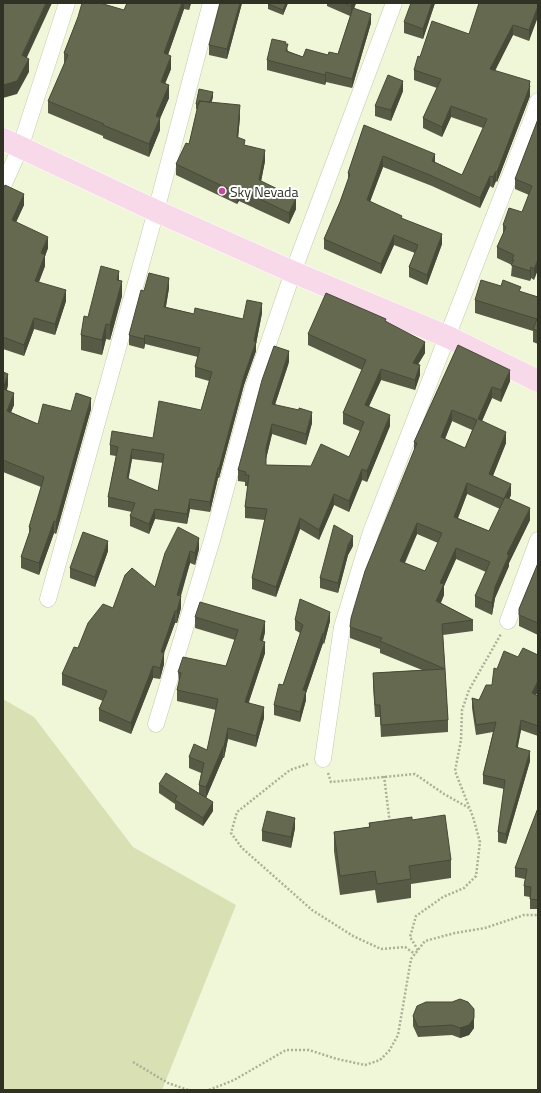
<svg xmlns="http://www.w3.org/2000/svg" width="541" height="1093" font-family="'Titillium Web',sans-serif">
	<rect width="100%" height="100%" fill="#f0f6d8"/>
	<path fill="#d9e1b4" d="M3,699L34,717L133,847L236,905L162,1090H3Z"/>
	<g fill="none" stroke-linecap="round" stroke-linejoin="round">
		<g stroke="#c3c8ac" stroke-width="17">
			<path id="street" d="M3,186L20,148L67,3
				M48,599L156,211L211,3
				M508,621L538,540
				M156,724L212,540L253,388L293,272L394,3
				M323,759L342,627L371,532L532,119L538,101"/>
		</g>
		<g stroke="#fff" stroke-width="23">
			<path id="primary" d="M3,139L156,211L293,272L448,337L538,381"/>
		</g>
		<path stroke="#abaf98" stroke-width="2.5" stroke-dasharray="2 2" stroke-linecap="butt" d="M308,764L290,770L237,812L231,833L242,848L312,910L353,936L381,949L405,947L415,954
			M328,773L331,782L415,774L444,794L469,808
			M384,776L390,824
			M418,950L410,937L416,916L443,897L464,888L476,876L480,842L473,817L455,771L461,740L462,710L469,690L501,634
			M133,1062L168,1083L188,1090
			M209,1090L234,1080L286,1050H309L337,1059L365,1065L380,1060L389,1051L398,1035L411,959L425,941L455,933L485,928L524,915H538"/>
		<use href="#street" stroke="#fff" stroke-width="16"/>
		<use href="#primary" stroke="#f7d9ea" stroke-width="22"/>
	</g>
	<path fill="#575a45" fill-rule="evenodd" d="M127,3H191L189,10L184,9L168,55L171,69L165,83L169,98L160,118V130L149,157L103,138V136L48,113V101L64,65V53L78,17L124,10Z
		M242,3L227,59L209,55V45Z
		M288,3L283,15L268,9V4Z
		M327,3H356L354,9L371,23L352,88L326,82L325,85L267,70V60L286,44L288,51L303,57L328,55L338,54L350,16L327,6Z
		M435,3L423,39L404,33V22Z
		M538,3L529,41L513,35L495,71L530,86V96L497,182L496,181L493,188L490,186L480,208L432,186L383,167L370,201L402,218L442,244L427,285L409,277V267L415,253L394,245L381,274L324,249V239L340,202L348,179V173L364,125L435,162L462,175L483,128L451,117L442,137L423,128V118L437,88L414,80V70L420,57Z
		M403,91L391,121L375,116V106Z
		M213,97L211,102L240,117L238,138L245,146L265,161L261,181L296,209L289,224L239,201L237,204L176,175V164L189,144L197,109H196V104Z
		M538,119L534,280L531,278L530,281L511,276L512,265L497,258V247L503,234V225L522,212L529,195L515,189V179Z
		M3,189L24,205L16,222L48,248L45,256V266L39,282L66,301L55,335L34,329L24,356L3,349Z
		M119,281L122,296L110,340L106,339L102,355L81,350V335L88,317Z
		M169,288L166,307L194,314L243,319L262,313L256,344V351L244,385L219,478H218L210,512L190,509L187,524L155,519L149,534L130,526V516L132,512L108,507V497L116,456L110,455V445L153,438L201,410L209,381L195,377V367L198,357L145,344L144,349L129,345V335L144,291ZM132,459L163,463L158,491L128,479Z
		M521,292L538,297V344L533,342V331L475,313V300Z
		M386,321L425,353L418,364L420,375L415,390L381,380L369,406L390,426L367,482L362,480L349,512L334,505L319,540L300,529L276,597L252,589V578L265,520L245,518V507L248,486H245V482L238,481V470L289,362L275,404L312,423L306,445L272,434L266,459V465L311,466L349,457L360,431L343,424V413L362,370L308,345V334Z
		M458,345L510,381L501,402L492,398L482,421L506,443L493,476L511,495L509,499L530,520L509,563V566L495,598L492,615L475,607V596L486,572L456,559L444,586V595L441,603L473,620V631L443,635L448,720V732L381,737L380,717H375L373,685V673L422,670L380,653V649L350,638V627L414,451V442ZM452,421L472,430L465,448L445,439ZM467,494L500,509L489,531L458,518ZM417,534L438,543L425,571L405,563Z
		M3,372L8,385L7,390L14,405L11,412L38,424L71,411L91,409L56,534L54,533L39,575L21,568V557L29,533V527L41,487L3,472Z
		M353,546L348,555L338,593L320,588V578Z
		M199,549L195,565L190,563L181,596V608L177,623H175L164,653V664L160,679L153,678L131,734L99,721V709L103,701L62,685V674L78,648L113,608L155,587L165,553Z
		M108,551L95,587L70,578V568Z
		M538,563V635L519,626V609Z
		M195,617L265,632L263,641L265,653L249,702L264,718L256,747L228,739L224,758H223L206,798L213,811L203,826L175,809V804L159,793V784L199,793V785L201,773L189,768V757L207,750L216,710L177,701V690L179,683L178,672L226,666L235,640L195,628Z
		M295,620L330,621L324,644L323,643L306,693V700L300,722L274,715V705L283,685L300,633L295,630Z
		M538,655V691L536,695L538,696V736L521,730L517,748L530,761L506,844L498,842V832L504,789L483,784V775L493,732L476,735L472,708V698L479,700L492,685L497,669L518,657Z
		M538,808V909H530V897L524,896V886L525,879L515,877V868Z
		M412,820L451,860V878L411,884V898L377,903L375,890L340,895L334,851V832L369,827V823Z
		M295,828L291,848L262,841V831Z
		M413,1016L474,1028L469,1035L460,1038L452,1035L418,1037L413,1026Z"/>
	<path fill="#474a38" d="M46,3H52L22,68V55Z
		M182,3H184V9L164,66V53Z
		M189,3H191L189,10Z
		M240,3H242L227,59V49Z
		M286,3H288L283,15V10Z
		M352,3H356L351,16V6Z
		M432,3H435L423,39V29Z
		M538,6V17L529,41V30Z
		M371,14V23L352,88V79Z
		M513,25V35L490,80V69Z
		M171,56V69L161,94V82Z
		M29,59V72L17,94L3,98V85Z
		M326,72V82L325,85V75Z
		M403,81V91L391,121V110Z
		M530,81V96L497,182V172Z
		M169,85V98L156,128V116Z
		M213,92V97L209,112V106Z
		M240,105V117L237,149V137Z
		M451,106V117L442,137V127Z
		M160,118V130L149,157V144Z
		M265,150V161L259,192V180Z
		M435,154V164L432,161Z
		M383,156V167L367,210V200Z
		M496,171V181L493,188V177Z
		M490,176V186L480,208V198Z
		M239,189V201L237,204V193Z
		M24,194V205L12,231V220Z
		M296,198V209L289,224V213Z
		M442,234V244L427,285V275Z
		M394,235V245L381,274V264Z
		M48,237V248L45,256V266L35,292V281L41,253Z
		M538,259V270L534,280V269Z
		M531,267V278L530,281V271Z
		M119,271V286L117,280Z
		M169,278V288L164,316V307Z
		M122,281V296L110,340V325Z
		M66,290V301L55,335V324Z
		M262,303V313L256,344V351L244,385L219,478V468L244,376L254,341Z
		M34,318V329L24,356V345Z
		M106,324V339L102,355V340Z
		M145,335V344L144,349V339Z
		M425,342V353L413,373V363Z
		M289,351V362L272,414V404Z
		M420,365V375L415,390V380Z
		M381,369V380L365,415V405Z
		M510,370V381L501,402V390Z
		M8,374V385L3,400V389Z
		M492,387V398L478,430V419Z
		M14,393V405L7,422V411Z
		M91,398V409L56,534V522Z
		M452,410V421L441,449V437Z
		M312,412V423L306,445V434Z
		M390,415V426L367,482V471Z
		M272,424V434L266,459V476V448Z
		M506,432V443L489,485V474Z
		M132,449V459L127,488V478Z
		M218,468V478L210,512V502Z
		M362,469V480L349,512V501Z
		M467,483V494L454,528V517Z
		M511,484V495L504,511V499Z
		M334,494V505L319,540V530Z
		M190,499V509L187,524V514Z
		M530,508V520L509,563V566L495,598L492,615V603L495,587L507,554Z
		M155,509V519L149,534V524Z
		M300,518V529L276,597V587Z
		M54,521V533L39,575V563Z
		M417,523V534L400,572V561Z
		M353,536V546L348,555L338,593V583L348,545Z
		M199,538V549L195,565V553Z
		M108,541V551L95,587V577Z
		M456,548V559L444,586V595L436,612V601L440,583Z
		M190,551V563L177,607V595Z
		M181,596V608L177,623V611Z
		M175,611V623L164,653V664L160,679L161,652Z
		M330,612V621L324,644V634Z
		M265,621V632L260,652V640Z
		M323,633V643L306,693V700L300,722V712L303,690Z
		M265,642V653L245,713V702Z
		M153,666V678L131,734V723Z
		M538,681V691L532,703V693Z
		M264,707V718L256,747V736Z
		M521,720V730L516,757V747Z
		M228,728V739L224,758V747Z
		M223,747V758L206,798V787Z
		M530,751V761L506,844V834Z
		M213,802V811L203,826V818Z
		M295,818V828L291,848V837Z
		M474,1009V1028L469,1035L460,1038V1028Z"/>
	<path fill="#656950" stroke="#474a38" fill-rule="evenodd" d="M3,3H46L22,55L29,59L17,81L3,85Z
		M82,3H100L124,10L127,3H182L164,53L171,56L161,82L169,85L156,116L160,118L149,144L103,125L104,124L48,101L68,55L64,53L78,17Z
		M220,3H240L227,49L209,45Z
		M269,3H286L283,10L268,4Z
		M344,3H352L351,6Z
		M411,3H432L423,29L404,22Z
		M479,3H538V6L529,30L513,25L490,69L530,81L529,86H530L497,172L496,171L493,177L490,176L480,198L432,176L383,156L367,200L402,216L401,218L442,234L427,275L409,267L418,245L394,235L381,264L324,239L340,202L350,174L348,173L364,125L435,154L432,161L462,175L487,119L451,106L442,127L423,118L441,79L414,70L418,56L420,57L432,21L469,34Z
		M353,8L371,14L352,79L326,72L325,75L267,60L272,39L286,42L285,44H288L286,51L303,57L306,49L328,55L329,52L338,54Z
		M388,75L403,81L391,110L375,106Z
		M199,89L213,92L210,102L199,101V104H196Z
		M199,101L240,105L237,137L245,140L244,145L265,150L259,180L296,198L289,213L239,189L237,193L176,164L186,143L189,144Z
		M538,119V259L534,269L531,267L530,271L511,265L514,260L512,259L514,255L497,247L506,227L503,225L509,208L522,212L532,186L515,179Z
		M5,185L24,194L12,220L48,237L41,253L45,255L35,281L66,290L55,324L34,318L24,345L3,337V189Z
		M101,266L119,271L117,280L122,281L110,325L106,324L102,340L81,335L84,316L88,317Z
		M149,273L169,278L164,307L194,314L195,308L243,319L247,300L262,303L254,341L256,342L244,376L219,468H218L210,502L190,499L187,514L155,509L149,524L130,516L135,503L108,497L118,447L110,445L112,431L153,438L159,401L201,410L212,372L195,367L200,348L145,335L144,339L129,335L141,290L144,291ZM132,449L164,454L158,491L127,478Z
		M481,280L501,286L503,280L521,287L519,291L538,297V331L533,329L537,319L475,300Z
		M326,293L386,319L385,321L425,342L413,363L420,365L415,380L381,369L365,405L390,415L367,471L362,469L349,501L334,494L319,530L300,518L276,587L252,578L267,509L245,507L249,475H245L246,472L238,470L262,380L274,346L289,351L272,404L299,410V408L312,412L306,434L272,424L266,448V465L311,466L321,444L349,457L364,422L343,413L366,360L308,334Z
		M458,345L510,370L501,390L492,387L478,419L506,432L489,474L511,484L504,499L467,483L454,517L489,531L505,497L530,508L507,554L509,555L495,587L492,603L475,596L490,562L456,548L440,583L444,584L436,601L473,620L442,624L445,669L380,641L382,638L350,627L351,618L365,571L417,443L414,442ZM452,410L477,420L465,448L441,437ZM417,523L442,533L425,571L400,561Z
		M3,372L8,374L3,389Z
		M3,389L14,393L7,411L38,424L43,404L71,411L76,393L91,398L56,522L54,521L39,563L21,557L31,528L29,527L44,477L3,460Z
		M334,525L353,536L348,545L338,583L320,578Z
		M178,527L199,538L195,553L190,551L177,595L181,596L177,611H175L161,652L164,653L160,668L153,666L131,723L99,709L107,691L62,674L74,647L78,648L88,623L103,604L113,608L125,575L132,568L155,587L165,553Z
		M83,532L108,541L95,577L70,568Z
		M538,563V623L519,615V609Z
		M300,599L330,612L324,634L323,633L303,690L306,691L300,712L274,705L279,684L283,685L303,625L295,620Z
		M200,602L265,621L260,640L265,642L245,702L264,707L256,736L228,728L224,747H223L206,787L199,785L204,763L189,757L194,744L207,750L218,699L177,690L181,673L178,672L183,657L226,666L238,630L195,617Z
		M523,648L538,655V681L532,693L538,696V726L521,720L516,747L530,751L506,834L498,832L505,780L483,775L496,722L476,725L472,698L479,700L486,685H492L494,668L497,669L504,651L518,657Z
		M445,669L448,720L381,725L380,705H375L373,673Z
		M166,773L213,802L203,818L175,800L177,796L159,784Z
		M538,808V900L530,899L531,887L524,886L527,869L515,868Z
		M267,811L295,818L291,837L262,831Z
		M445,815L451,860L409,866L411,879L377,884L375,871L340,876L334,832L370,827L369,823L412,817V820Z
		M460,999L468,1002L474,1009V1018L469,1025L460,1028L452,1025L418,1027L413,1016L417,1006L426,1002H452Z"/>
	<circle fill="#c2499b" stroke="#fff" stroke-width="1.5" cx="222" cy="191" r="4"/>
	<g text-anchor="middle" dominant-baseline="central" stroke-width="4" stroke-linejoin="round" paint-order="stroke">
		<g font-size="14" fill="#303226" stroke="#fff" text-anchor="start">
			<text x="230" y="191">Sky Nevada</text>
		</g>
	</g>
	<rect width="541" height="1093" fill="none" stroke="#303226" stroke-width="8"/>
</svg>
